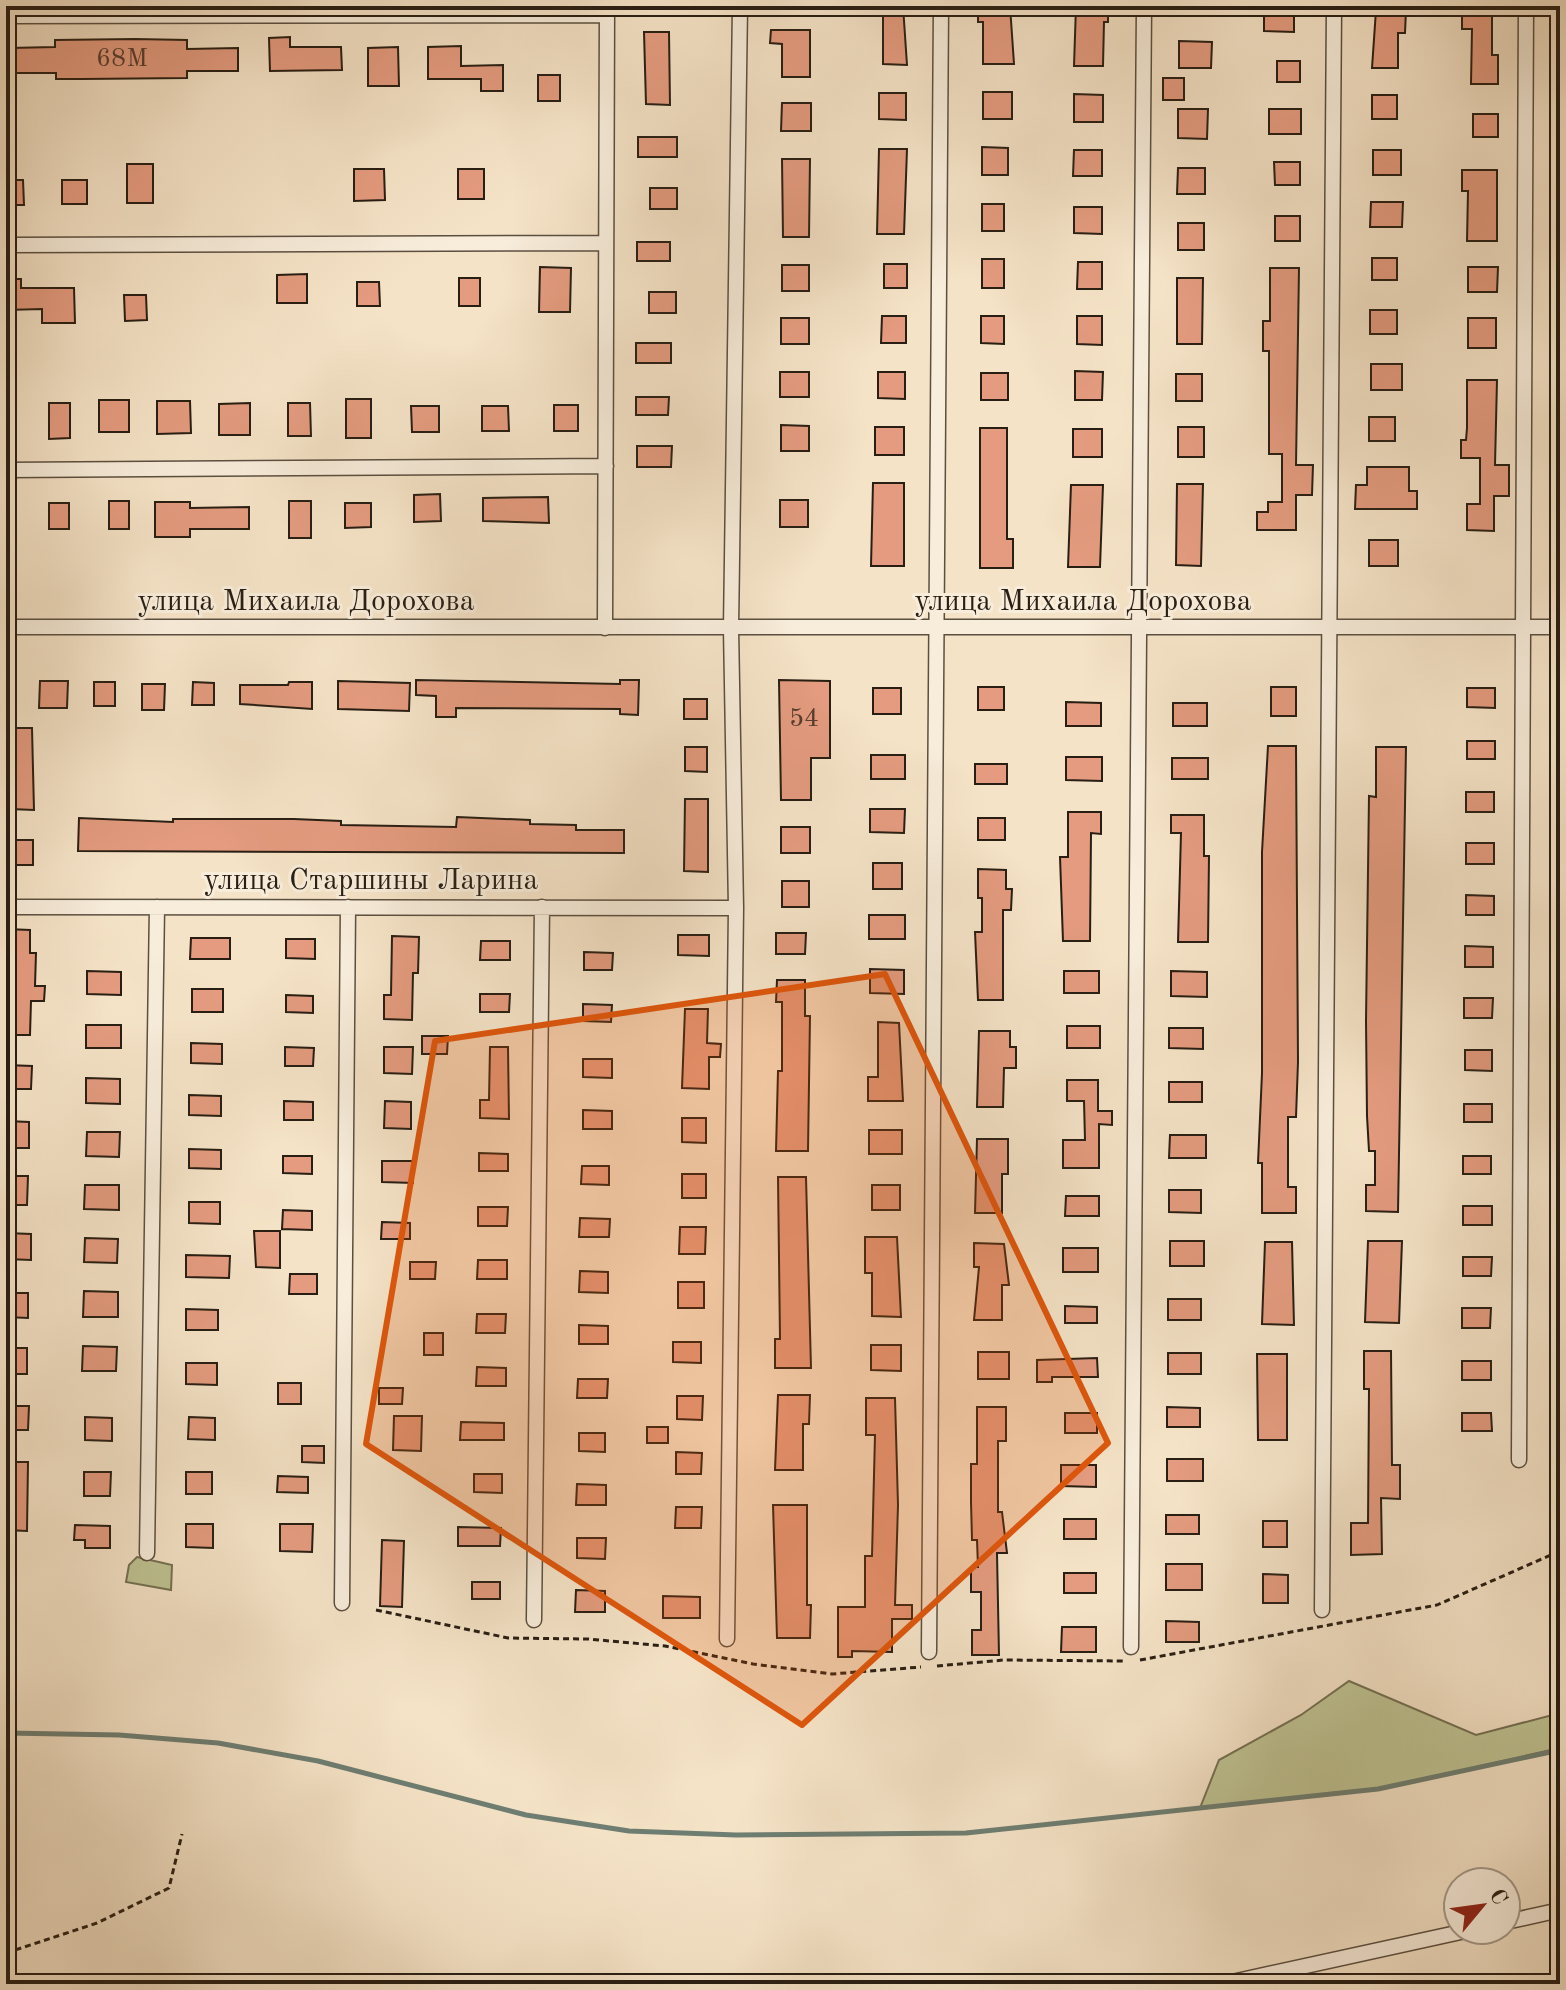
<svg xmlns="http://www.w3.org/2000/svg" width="1566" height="1990" font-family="'Old Standard TT',serif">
	<rect width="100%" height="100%" fill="#f5e3c7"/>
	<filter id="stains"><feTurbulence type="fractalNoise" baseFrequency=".0025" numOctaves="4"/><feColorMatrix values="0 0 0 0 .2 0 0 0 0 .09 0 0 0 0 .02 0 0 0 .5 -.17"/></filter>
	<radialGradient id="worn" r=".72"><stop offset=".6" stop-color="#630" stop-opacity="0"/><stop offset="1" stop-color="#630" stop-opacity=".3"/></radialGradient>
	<path fill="#bfc393" stroke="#747053" stroke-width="2" d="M137,1557L172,1565L171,1590L126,1582L129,1565Z
		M1349,1681L1476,1735L1560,1713V1748L1378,1789L1200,1808L1219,1760L1301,1715Z"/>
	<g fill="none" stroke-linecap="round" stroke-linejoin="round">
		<path stroke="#6e7e72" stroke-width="5" d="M6,1733L119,1735L218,1743L318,1761L526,1815L629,1831L736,1835L966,1833L1378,1789L1560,1750"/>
	</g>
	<path fill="#e49b7f" stroke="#281e13" stroke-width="2" d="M883,6H903L907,65L883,64Z
		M978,6H1010L1014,64H983V22H978Z
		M1076,6H1108V22H1104L1103,66H1074Z
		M1462,6L1492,7V55H1498V84H1471L1472,29H1462Z
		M1264,8L1294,9V32L1264,31Z
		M1376,10H1406L1405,33H1398V68H1372Z
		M771,30H810V77H782V44L770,43Z
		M644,32H669L670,105L646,104Z
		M290,37V47H341L342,70L270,71L269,38Z
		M135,39L187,40V49L238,48V71H187V78L83,79H56V73H9V48L55,47V40Z
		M1179,41L1212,42L1211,68H1179Z
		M461,46V66L503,65V91H481V79H428V47Z
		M398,47L399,86H368V48Z
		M1277,61H1300V82H1277Z
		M538,75H560V101H538Z
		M1163,78H1184V100H1163Z
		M983,92H1012V119H983Z
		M879,93H906V120L879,119Z
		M1074,94L1103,95V122H1074Z
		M1372,95H1397V119H1372Z
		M782,103H811V131H781Z
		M1178,109H1208L1207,139L1178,138Z
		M1269,109H1301V134H1269Z
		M1473,114H1498V137H1473Z
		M638,137H677V157H638Z
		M982,147L1008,148V175H982Z
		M879,149H907L904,234H877Z
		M1074,150H1102V176H1073Z
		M1373,150H1401V175H1373Z
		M782,159H810L809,237H783Z
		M1274,162H1300V185H1275Z
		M127,164H153V203H127Z
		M1178,168H1205V194H1177Z
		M354,169H384L385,200L354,201Z
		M458,169H484V199H458Z
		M1462,170H1497V241H1467L1468,191H1462Z
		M6,180H23L24,205H6Z
		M62,180H87V204H62Z
		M650,188H677V209H650Z
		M1371,202H1403L1402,227H1370Z
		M982,204H1004V231H982Z
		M1074,207H1102V234L1074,233Z
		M1275,216H1300V241H1275Z
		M1178,223H1204V250H1178Z
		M637,242H670V261H637Z
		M1372,258H1397V280H1372Z
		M982,259H1004V288H982Z
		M1078,262H1102V289H1077Z
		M884,264H907V288H884Z
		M782,265H809V291H782Z
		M540,267L571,268L570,312H539Z
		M1468,267H1498L1497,292H1468Z
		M1270,268H1299L1296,465H1313L1312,495H1296V530H1257V512H1268V502H1282V454H1269V351H1263V321H1270Z
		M307,274V303H277V275Z
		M459,278H480V306H459Z
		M1177,278H1203L1202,344H1177Z
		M6,279H21V288H74L75,323H42V309L6,310Z
		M357,282H379L380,306H357Z
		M649,292H676V313H649Z
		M124,295H146L147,320L125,321Z
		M1370,310H1397V334H1370Z
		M882,316H906V343H881Z
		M981,316H1004V344L981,343Z
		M1077,316H1102V345L1077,344Z
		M781,318H809V344H781Z
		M1468,318H1496V348H1468Z
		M636,343H671V363H636Z
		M1371,364H1402V390H1371Z
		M1075,371L1103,372L1102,400H1075Z
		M780,372H809V397H780Z
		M878,372H905V399L878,398Z
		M981,373H1008V400H981Z
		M1176,374H1202V401H1176Z
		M1467,380H1497L1495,465H1509V496H1494V531L1467,530V504H1480V458H1461V440H1466L1467,428Z
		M636,397H669L668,415H636Z
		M346,399H371V438H346Z
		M99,400H129V432H99Z
		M157,401H190L191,433L157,434Z
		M49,403H70V438L49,439Z
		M250,403V435H219V404Z
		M288,403H310L311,436H288Z
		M554,405H578V431H554Z
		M411,406H439V432H412Z
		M482,406H508L509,431H482Z
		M1369,417H1395V441H1369Z
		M781,425L809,426V451H781Z
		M875,427H904V455H875Z
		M1178,427H1204V457H1178Z
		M980,428H1007V539H1013V568H980Z
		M1073,429H1102V457H1073Z
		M637,446H672L671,467H637Z
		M1367,467H1409V491H1417V509H1355L1356,485H1367Z
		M873,483H904V566H871Z
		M1177,484H1203L1201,566L1176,565Z
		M1071,485H1103L1100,567H1068Z
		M440,494L441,521L414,522V495Z
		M548,497L549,523L483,521V498Z
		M780,500H808V527H780Z
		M109,501H129V529H109Z
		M289,501H311V538H289Z
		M155,502H190V508L249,507V529H190V537H155Z
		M49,503H69V529H49Z
		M345,503H371V527L345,528Z
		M1369,540H1398V566H1369Z
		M416,680L620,684V680H639L638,715L620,714V709L456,708V717H436V696L416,695Z
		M779,680L830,681V758H811V800H781Z
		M40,681H68L67,708H39Z
		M338,681L410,683L409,711L338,709Z
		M94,682H115V706H94Z
		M193,682L214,683V705H192Z
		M289,682H312V709L240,704V685H288Z
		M142,684H165L164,710H142Z
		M978,687H1004V710H978Z
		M1271,687H1296V716H1271Z
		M873,688H901V714H873Z
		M1467,688H1495V708L1467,707Z
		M684,699H707V719H684Z
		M1066,702L1101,703V726H1066Z
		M1173,703H1207V726H1173Z
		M6,728H32L34,810L10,809L11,756H6Z
		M1467,741H1495V759H1467Z
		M1268,746H1296L1298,1062L1296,1117H1288V1187H1296V1213H1262V1163H1258L1262,1073V852Z
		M685,747H707V772L685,771Z
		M1376,747H1406L1398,1212L1366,1211V1185H1375V1151H1369L1367,1116L1366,1021L1369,796L1376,797Z
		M871,755H905V779H871Z
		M1066,757H1102V781L1066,780Z
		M1172,758H1208V779H1172Z
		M975,764H1007V784H975Z
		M1466,792H1494V812H1466Z
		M685,799H708V872L684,871Z
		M870,809H905L904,833L870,832Z
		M1068,812H1101V834L1091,833L1090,941H1063L1060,857H1068Z
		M1171,815H1204V856H1209L1208,942H1178L1181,833H1171Z
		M457,817L530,820V824L576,825V830H624V853L78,851L79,818L173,822V819H294L341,821V825L456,827Z
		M978,818H1005V840H978Z
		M781,827H810V853H781Z
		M7,840H33V865H7Z
		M1466,843H1494V864H1466Z
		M873,863H902V889H873Z
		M978,869L1006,870V889H1012L1011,910H1003V1000H978L975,932H982V898H978Z
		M782,881H809V907H782Z
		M1466,895L1494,896V915H1466Z
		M869,915H905V939H869Z
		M6,929L30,930V953H36L35,986H45L44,1001H31L30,1035H6L9,945H6Z
		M776,933H806L805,954H776Z
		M678,935H709V956L678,955Z
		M392,936L419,937L418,973H413L412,1020L384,1019V995H391Z
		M191,938H230V959H190Z
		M286,939H315V959L286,958Z
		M481,941H510V960H480Z
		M1465,946L1493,947V967H1465Z
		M584,952L613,953L612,970H584Z
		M870,969L904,970V994L870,993Z
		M87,971L121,972V995L87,994Z
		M1064,971H1099V993H1064Z
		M1171,971L1207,972V997L1171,996Z
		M777,980H805V1016H810L808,1151H776L778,1071H782V1002H776Z
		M192,989H223V1012H192Z
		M480,994H510L509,1012H480Z
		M286,995L313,996V1013L286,1012Z
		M1464,998H1493L1492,1018H1464Z
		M583,1004L612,1005L611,1022L583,1021Z
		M685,1009H708L707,1043L721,1044L720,1057H709V1089L682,1088Z
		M878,1022L899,1023L903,1101H868V1077H878Z
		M86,1025H121V1048H86Z
		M1067,1026H1100V1048H1067Z
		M1169,1028H1203V1049L1169,1048Z
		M979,1031H1010V1047H1016V1068H1004L1003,1107H977Z
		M422,1036H448L447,1054H422Z
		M191,1043L222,1044V1064L191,1063Z
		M285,1047L314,1048L313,1066H285Z
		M384,1047H413L412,1074L384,1073Z
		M490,1047H508L509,1119L480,1118V1100H489Z
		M1465,1050H1492V1071L1465,1070Z
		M583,1059H612V1078L583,1077Z
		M6,1065L32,1066L31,1089H6Z
		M86,1078L120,1079V1104L86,1103Z
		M1067,1080H1098V1111H1112V1125L1099,1124V1168H1063V1140H1085L1084,1101H1067Z
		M1169,1082H1202V1102H1169Z
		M189,1095L221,1096V1116L189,1115Z
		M284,1101L313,1102V1120H284Z
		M385,1101L411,1102V1129L384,1128Z
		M1464,1104H1492V1122H1464Z
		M583,1110L612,1111V1129H583Z
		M682,1118H706V1143L682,1142Z
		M6,1121L29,1122V1148H6Z
		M869,1130H902V1154H869Z
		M87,1132H120L119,1157L86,1156Z
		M1170,1135H1206V1158H1169Z
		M977,1139H1008V1174H1002V1213H975Z
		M189,1149L221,1150V1169L189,1168Z
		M479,1153L508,1154V1171H479Z
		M283,1156H312V1174L283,1173Z
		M1463,1156H1491V1174H1463Z
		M382,1161H413V1183L382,1182Z
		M582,1166H609V1185L581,1184Z
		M682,1174H706V1198H682Z
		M6,1176H28L27,1205H6Z
		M778,1177H806L811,1368H775V1339H780Z
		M85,1185H119V1210L84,1209Z
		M872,1185H900V1210H872Z
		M1169,1190H1201V1213L1169,1212Z
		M1066,1196H1099V1216H1065Z
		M189,1202H220V1224L189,1223Z
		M1463,1206H1492V1225H1463Z
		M478,1207H508L507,1226H478Z
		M283,1210L312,1211V1230L282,1229Z
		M580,1218L610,1219L609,1237H579Z
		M382,1222L410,1223V1239H381Z
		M680,1227H706L705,1254H679Z
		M254,1231H280V1268L256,1267Z
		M6,1233L31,1234V1260L6,1259Z
		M865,1237H897L901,1317L872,1316V1273H865Z
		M85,1238L118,1239L117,1263L84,1262Z
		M1170,1241H1204V1266H1170Z
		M1368,1241H1402L1399,1323L1365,1322Z
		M1265,1242H1292L1294,1325L1262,1324Z
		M974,1243L1004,1244L1009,1285H1002V1320H974L979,1267H974Z
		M1063,1248H1098V1272H1063Z
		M186,1255L230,1256L229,1278L186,1277Z
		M1463,1257H1492L1491,1276H1463Z
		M478,1260H507V1279H477Z
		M410,1262H436L435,1279H410Z
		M580,1271L608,1272V1293L579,1292Z
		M290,1274H317V1294H289Z
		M678,1282H704V1308H678Z
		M84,1291L118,1292V1317H83Z
		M6,1293H28V1318L6,1317Z
		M1168,1299H1201V1320H1168Z
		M1065,1306L1097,1307V1323H1065Z
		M1462,1308H1491L1490,1328H1462Z
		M186,1309L218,1310V1330H186Z
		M477,1314H506L505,1333H476Z
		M579,1325L608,1326V1344H579Z
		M424,1333H443V1355H424Z
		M673,1342H701V1363L673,1362Z
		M871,1345H901V1371L871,1370Z
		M83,1346L117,1347L116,1371H82Z
		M6,1348H27V1374H6Z
		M1364,1351H1391L1392,1465H1400V1499L1381,1498L1382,1554L1351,1555V1523H1368L1369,1389H1364Z
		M978,1352H1009V1379H978Z
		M1168,1353H1201V1374H1168Z
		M1257,1354H1287V1440H1258Z
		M1097,1358L1098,1377H1052V1382H1037V1360Z
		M1462,1361H1491V1380H1462Z
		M186,1363H217V1385L186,1384Z
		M477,1367L506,1368V1386H476Z
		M578,1379H608L607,1398H577Z
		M278,1383H301V1404H278Z
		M379,1388H403L402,1404H379Z
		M778,1395H810L809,1424H803V1470H775Z
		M677,1396H703L702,1420L677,1419Z
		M866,1398H895L898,1505L895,1605H912V1619H892V1652L852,1651V1657H838V1607H865V1556H872L875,1435H866Z
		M6,1406H29L28,1430H6Z
		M977,1407H1006V1441H998V1512H1002L1007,1553H997L999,1655H972V1630H981V1592H971V1567H978L977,1540H972L971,1502V1464H977Z
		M1167,1407L1200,1408V1427H1167Z
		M1065,1413H1097V1433H1065Z
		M1462,1413H1491L1492,1431H1462Z
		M394,1416H422L421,1451L393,1450Z
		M85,1417L112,1418V1441L85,1440Z
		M189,1417L215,1418V1440L188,1439Z
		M461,1422L504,1423V1440H460Z
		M647,1427H668V1443H647Z
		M579,1433H605V1452L579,1451Z
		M302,1446H324V1463L302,1462Z
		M676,1452L702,1453L701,1474H676Z
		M1167,1459H1203V1481H1167Z
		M6,1462H28L27,1531L6,1530Z
		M1061,1465H1096V1487L1061,1486Z
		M84,1472H111L110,1496H84Z
		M186,1472H212V1494H186Z
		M474,1474H502V1493L474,1492Z
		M278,1476L308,1477V1493L277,1492Z
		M577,1484L606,1485V1505H576Z
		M773,1505H807V1605H811L810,1638H777Z
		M676,1507H702L701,1528H675Z
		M1166,1515H1199V1534H1166Z
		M1064,1519H1096V1539H1064Z
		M1263,1521H1287V1547H1263Z
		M186,1524H213V1548L186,1547Z
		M280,1524H313L312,1552L280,1551Z
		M75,1525L110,1526V1548H85V1540H74Z
		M458,1527L501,1528L500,1546H458Z
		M577,1538H606L605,1559L577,1558Z
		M382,1540L404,1541L402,1607L380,1606Z
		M1166,1564H1202V1590H1166Z
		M1064,1573H1096V1593H1064Z
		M1263,1574L1288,1575V1603H1263Z
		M472,1582H500V1599H472Z
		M576,1590L605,1591V1612H575Z
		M663,1596L700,1597V1618H663Z
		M1166,1621L1199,1622V1642H1166Z
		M1062,1627H1096V1652H1061Z"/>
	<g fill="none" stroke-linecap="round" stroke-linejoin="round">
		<g stroke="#5b4f40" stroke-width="17">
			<path id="minor" d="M6,16L606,15
				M6,245L605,243
				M6,470L606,466
				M6,627H1560
				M605,628L607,6
				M6,907L736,908
				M1519,1460L1526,6
				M147,1553L157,907
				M342,1603L348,907
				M1322,1610L1334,6
				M534,1620L542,907
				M727,1639L736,908L731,628L740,6
				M1131,1647L1144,6
				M929,1652L941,6
				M1506,1922L1560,1910
				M1223,1984L1470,1930"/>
		</g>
		<path stroke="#281e13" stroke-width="3" stroke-dasharray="6 4" stroke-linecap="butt" d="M376,1610L508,1638L588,1639L665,1646L753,1664L832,1674L921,1667
			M1140,1660L1437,1605L1560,1551
			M937,1666L1004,1660L1125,1661
			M6,1953L97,1923L169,1888L182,1834"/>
		<use href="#minor" stroke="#f8eddb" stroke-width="14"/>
	</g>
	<path fill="#de560c" fill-opacity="0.2" stroke="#de560c" stroke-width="6" stroke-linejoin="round" d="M885,974L1108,1443L802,1725L366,1444L435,1041Z"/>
	<g text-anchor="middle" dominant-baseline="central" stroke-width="6" stroke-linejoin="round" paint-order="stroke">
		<g font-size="26" fill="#573d2e">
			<text x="122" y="59">68М</text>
			<text x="804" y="719">54</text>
		</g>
		<g font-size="30" fill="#281e13" stroke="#f8eddb">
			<text x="306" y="602">улица Михаила Дорохова</text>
			<text x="1083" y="602">улица Михаила Дорохова</text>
			<text x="371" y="881">улица Старшины Ларина</text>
		</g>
	</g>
	<rect width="1566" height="1990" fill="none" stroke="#f5e3c7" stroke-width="32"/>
	<rect x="8" y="8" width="1550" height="1974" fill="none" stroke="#281e13" stroke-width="4"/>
	<rect x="16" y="16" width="1534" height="1958" fill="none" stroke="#281e13" stroke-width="2"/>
	<g transform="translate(1482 1906) rotate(61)"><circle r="38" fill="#f8eddb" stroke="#a59a8b" stroke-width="2"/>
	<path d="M0-6L14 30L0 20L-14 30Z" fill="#8f2418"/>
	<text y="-12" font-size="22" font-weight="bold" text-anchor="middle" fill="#281e13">С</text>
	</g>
	<rect width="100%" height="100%" filter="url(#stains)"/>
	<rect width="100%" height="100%" fill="url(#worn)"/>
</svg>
